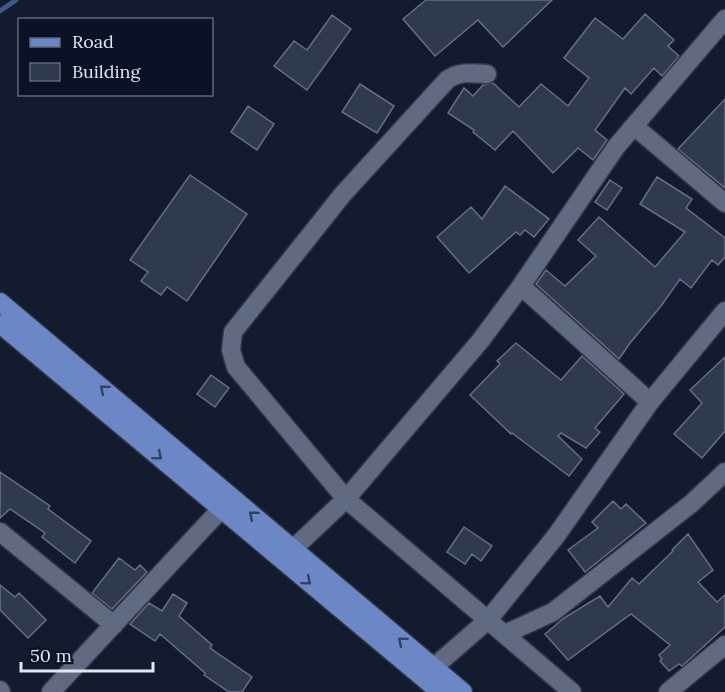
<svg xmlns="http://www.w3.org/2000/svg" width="725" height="692" font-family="Lora,serif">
	<rect width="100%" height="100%" fill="#131c2f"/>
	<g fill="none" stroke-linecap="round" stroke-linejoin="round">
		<path stroke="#3f568c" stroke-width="5" d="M0,11L16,0"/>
	</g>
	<path fill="#303a4f" stroke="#646f87" stroke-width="1.5" d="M426,0H552L503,47L478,20L435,56L403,19Z
		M645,14L674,40L668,46L679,56L662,76L654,68L631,94L625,88L595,130L607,140L593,160L578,148L553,173L513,131L495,150L473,132L474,130L448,113L464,88L473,96L483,85L493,83L519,107L541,84L568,106L589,78L564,58L595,18L623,39Z
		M332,15L351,29L307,90L274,66L294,41L307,50Z
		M360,84L394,106L377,133L342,112Z
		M725,99V188L678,149Z
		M248,106L274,124L257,150L231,132Z
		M190,175L247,214L187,301L167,287L161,295L141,281L148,272L130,260Z
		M657,177L692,199L686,208L725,238V257L718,265L712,260L691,288L680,279L661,306L630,343L619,359L536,284L546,270L565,286L596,256L578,240L599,217L655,267L685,232L640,204Z
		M610,180L622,188L607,210L595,202Z
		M505,186L549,219L534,237L525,230L520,235L516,232L469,273L437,237L471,207L482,219Z
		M516,343L561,380L582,356L624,394L595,428L600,432L586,448L561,433L558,436L582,459L569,476L512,433L511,434L470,395L500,364L497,361Z
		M725,357V431L702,458L674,434L702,403L690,390Z
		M211,375L229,388L215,407L197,394Z
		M0,472L50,506L48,509L91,541L75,563L42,537L45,533L10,509L0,518Z
		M613,501L621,509L626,504L646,523L585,572L568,550L598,528L592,522Z
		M464,527L492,546L481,561L472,554L465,564L447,552Z
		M688,534L713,570L698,582L717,602L725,595V627L682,666L679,664L669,671L660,661L662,659L659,655L670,645L631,614L568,660L545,634L564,618L600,596L608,607L632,578L639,584L673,551L672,550Z
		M119,558L135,570L140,565L147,572L112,609L92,593Z
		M0,585L15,597L19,593L46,620L28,638L0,610Z
		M173,594L187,603L179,616L212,645L210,648L252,677L242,692H229L204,675L205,673L160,634L155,641L130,624L149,603L162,611Z"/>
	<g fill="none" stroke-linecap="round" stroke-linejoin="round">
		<g stroke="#333747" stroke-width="21">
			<path id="minor" d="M487,74C473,73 459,71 447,80L343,194L233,332L231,350L236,367L346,499L572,692
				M634,126L725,203
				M521,286L650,402
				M0,532L114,625
				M294,548L346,499L481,340L521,286L616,147L725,19
				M505,634L553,612L692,503L725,472
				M434,667L488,620L556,536L650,402L725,311
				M0,690L1,692
				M51,692L221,509
				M668,692L725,645"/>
		</g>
		<g stroke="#333747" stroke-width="21">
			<path id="major" d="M0,302L463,692
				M0,324L440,692"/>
		</g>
		<use href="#minor" stroke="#606b82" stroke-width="18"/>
		<use href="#major" stroke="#6b87c6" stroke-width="18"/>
	</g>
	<defs><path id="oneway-chevron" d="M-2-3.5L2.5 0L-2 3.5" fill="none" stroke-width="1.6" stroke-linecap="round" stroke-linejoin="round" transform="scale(1.5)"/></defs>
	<g stroke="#314165">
		<use href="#oneway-chevron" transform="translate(104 389) rotate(-140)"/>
		<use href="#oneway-chevron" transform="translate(158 456) rotate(40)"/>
		<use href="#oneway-chevron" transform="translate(253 515) rotate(-140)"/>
		<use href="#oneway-chevron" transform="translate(307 581) rotate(40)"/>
		<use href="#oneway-chevron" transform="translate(402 641) rotate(-140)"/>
	</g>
	<rect x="18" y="18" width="195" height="78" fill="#0b1225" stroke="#606778" stroke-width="1.5"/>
	<rect x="30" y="38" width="30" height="9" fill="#6b87c6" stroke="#606778" stroke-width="1.5"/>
	<text x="72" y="48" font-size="18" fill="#e0e6f4">Road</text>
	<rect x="30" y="63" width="30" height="18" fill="#303a4f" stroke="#606778" stroke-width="1.5"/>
	<text x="72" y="78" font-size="18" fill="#e0e6f4">Building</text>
	<path d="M21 662v9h132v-9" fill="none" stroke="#e0e6f4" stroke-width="3"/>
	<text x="30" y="662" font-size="18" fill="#e0e6f4" stroke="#0b1225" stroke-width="4.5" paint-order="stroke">50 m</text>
</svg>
